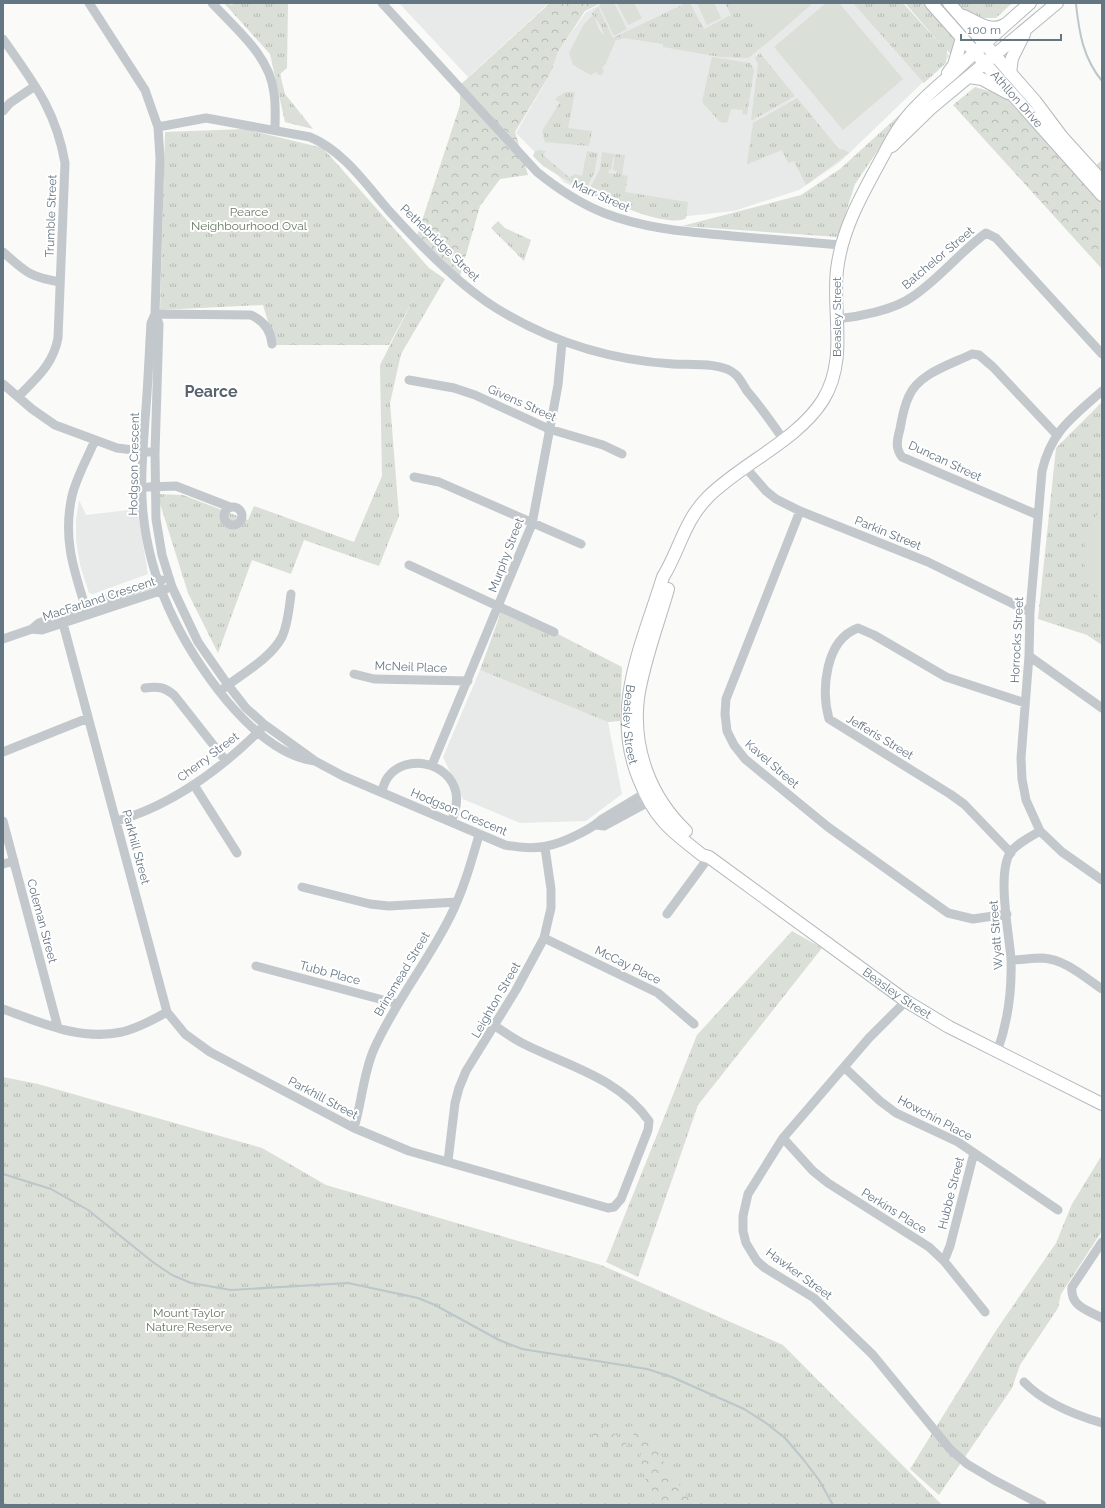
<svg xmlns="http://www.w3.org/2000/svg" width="1105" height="1508" font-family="Raleway,sans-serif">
	<defs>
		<pattern id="grass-tufts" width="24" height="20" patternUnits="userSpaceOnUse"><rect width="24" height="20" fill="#dadfd7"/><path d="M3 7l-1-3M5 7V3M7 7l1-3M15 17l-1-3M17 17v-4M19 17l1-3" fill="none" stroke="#b4b9b4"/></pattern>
		<pattern id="forest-crowns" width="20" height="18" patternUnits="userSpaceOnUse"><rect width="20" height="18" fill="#dadfd7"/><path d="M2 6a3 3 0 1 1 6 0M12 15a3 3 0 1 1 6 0" fill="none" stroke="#b4b9b4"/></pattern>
	</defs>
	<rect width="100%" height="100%" fill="#fafaf8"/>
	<path fill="#e8e9e9" d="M399,3H549L468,77Z
		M603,3H903L950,56L840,162L799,190L734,211L660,219L565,183L516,133L551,72L558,52L569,36L586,12Z
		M79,500L86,515L137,509L148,574L93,594L89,593L80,565L76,540V520Z
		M480,670L608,722L622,794L586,821L520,823L463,799L443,757Z"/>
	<path fill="url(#grass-tufts)" d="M224,3L232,5L235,3H288L287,68L280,74L285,94L313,129L285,122L270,54Z
		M686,3H690L704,29L731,15L725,3H743L773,38L748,58L720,57L663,47V44L624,38L615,41L607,40C602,32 599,18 591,14L598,7L613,38Z
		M853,3H903L942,46L905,3H1012L996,18H985L951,55L947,50L946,63L924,83Z
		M760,53L795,96L751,121L758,64L755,58Z
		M712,57L750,63L754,70L747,115L742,114L743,110L731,109L727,123L720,122L702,102Z
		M566,92H575L568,128L592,131L589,146L545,142L542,131L560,102L555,100L557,97Z
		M797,98L839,149L845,150L849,153L806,185L794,161L788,163L782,150L748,164L747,163L753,123Z
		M906,109L855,184L838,237L682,226L801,195L840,169Z
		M245,129L323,148L429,268L445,279L401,354L390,403L399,516L379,566L304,540L291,574L252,560L218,653L188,593L157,494L183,495L248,520L254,506L354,542L382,476L380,365L416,294L389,345H275L263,305L160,310L165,132Z
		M540,150L546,151L543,155L570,178L574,174L582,176L587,151L598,153L594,173L585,191L543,166L533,156L535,151Z
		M602,152L614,154L611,170H609L608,173L616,174L617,171L613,170L615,154L625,155L622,175L628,176L625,192L688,202L686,218C670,229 606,201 588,192L600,169Z
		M498,221L505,228L531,240L524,261L491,228Z
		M1102,402V645L1087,635L1038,619L1056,448Z
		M501,612L554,632L622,667L620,721L608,722L480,670Z
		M792,931L822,948L698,1105L638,1277L606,1262L697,1035Z
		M3,1077L38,1084L262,1148L326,1185L601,1265L783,1345L942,1505H3Z
		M1102,1155V1231L1061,1294L1058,1308L1020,1365L1012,1388L939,1495L910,1469L995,1332L1056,1243L1072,1204Z"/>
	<path fill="url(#forest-crowns)" d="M550,3H601L585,11L558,52L551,72L515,132L528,175L500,179L480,206L460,276L417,236L460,105V85Z
		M975,87L1003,95L1081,179L1102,160V269L953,105Z
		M589,1424L605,1426L627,1444L625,1451L613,1448L591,1436Z
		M629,1426L636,1427L656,1444L664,1463L693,1505H666C654,1493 644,1486 644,1468L638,1465L642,1450Z"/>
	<path fill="#dadfd7" d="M603,3H614L627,29L614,36L599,5Z
		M617,3H634L642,18L628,25Z
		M697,3H714L721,18L707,25Z
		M743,3H813L773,38Z
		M826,3H839L903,79L843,130L774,47Z
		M593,15C597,19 595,20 597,24C600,35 608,38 615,42L606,63L602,68L604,70L602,75H599L596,72L591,75L573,65L569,53L584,24Z
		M1102,508V602C1077,575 1079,535 1102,508Z"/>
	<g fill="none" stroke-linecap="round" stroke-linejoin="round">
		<path stroke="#bbc7cb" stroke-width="2" d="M1076,4C1079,32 1083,58 1102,81
			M3,1174L51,1189L88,1210L154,1263L172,1275L191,1283L231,1290L348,1283L418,1298L435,1305L499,1340L522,1349L647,1369L672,1377L744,1409L766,1423L785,1438L803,1459L819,1480L833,1505"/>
		<g stroke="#b5babe" stroke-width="14">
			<g id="major">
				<path id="s1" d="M931,3L1102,195"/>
				<path d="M949,3L1035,101L1062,137L1102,181"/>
				<path id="s2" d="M1030,3C1004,26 978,49 953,73C940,84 927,95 916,107C902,121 893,137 884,154C864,191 842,227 837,270C832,314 848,359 823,400C797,441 742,463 708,497C684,521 680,549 663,577C642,645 610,709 639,779C645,794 652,809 663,821C674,834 689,844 702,855L709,857L906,1001L949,1027L1102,1104"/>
				<path d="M964,16C976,22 991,33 1004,25"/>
				<path d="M948,73L954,65L962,38"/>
				<path d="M1010,73L1012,58L1024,34"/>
				<path d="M969,77L982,79L1008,93"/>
				<path d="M892,146L930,109L1057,3"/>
				<path d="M668,589C658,624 643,663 638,698C632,748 650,797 686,831"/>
			</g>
		</g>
		<path stroke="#c3c8cc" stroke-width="9" d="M89,3L145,90L158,127L160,158L155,314L159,324L155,453L156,519L162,555L172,587L198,642L228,685L246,708L265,725L315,761L343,776L505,845C536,851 554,847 581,833C588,829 595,826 602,819L650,790
			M212,3C236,29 270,56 274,93C276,105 275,118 275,130
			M382,3L537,172C558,189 579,203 604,213C645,229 689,232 732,236C769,239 805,242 841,245
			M3,39C33,82 56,110 65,163L58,338C53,365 36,378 18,397
			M3,111L10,103L35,86
			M158,127L206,118L310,137C344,151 367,186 391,213C420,245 459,285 496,308C551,342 608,360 673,364C689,365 722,362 735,374C740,378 743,385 747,391C760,406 772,423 783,439
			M3,252C26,272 29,277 60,282
			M155,314L151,323C149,355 148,387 145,420C143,450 140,483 143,513C150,584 183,647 227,701C249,727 280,757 315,761
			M155,314L251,315C264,321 271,330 272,344
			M836,319C858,317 894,310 912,297C939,279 960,252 986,233L996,238L1102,354
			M409,380L454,388L475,395L549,429L603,445L622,454
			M3,384L32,409L55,425L117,448L149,452
			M1102,391C1073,417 1051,431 1042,471L1030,612L1029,656L1021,758L1022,779L1026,800L1040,831L1062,852L1102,880
			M746,468L766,491L776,499L800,511L928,562L1030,612
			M414,477L439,482L581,544
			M148,487L176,486L230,507
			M224 516a9 9 0 1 1 18 0a9 9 0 1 1-18 0Z
			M800,511L726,699L725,714L727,731L734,745L745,759L828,827L948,913L973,919L1007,914
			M1038,515L902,457C895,448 897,440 900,429C902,417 904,406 909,396C919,373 952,364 972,354L979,355L993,367L1056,434
			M409,565L554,632
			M88,615C75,574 62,540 72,496C76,478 88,457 95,440
			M61,616L167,1012L185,1034L210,1052L354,1128L409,1151L608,1208L614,1207L621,1199L648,1130L649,1121C619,1078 568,1066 524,1044C514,1039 504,1032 495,1026
			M32,629L42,630L166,589
			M3,639L32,629L39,623L162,580
			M1029,656L1102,708
			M354,674L374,679L468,681
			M145,688C158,686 164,687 174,695L226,761
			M224,688C243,673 270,659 282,637C288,624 289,609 291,594
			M3,752L88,718
			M432,765L532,524L558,385L562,342
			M194,785L237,853
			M382,792C383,787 385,781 388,777C406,753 450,762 456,793C458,803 455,812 451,822
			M3,821L58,1028
			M117,821C172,805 221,769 261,729
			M596,825L604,826L654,799
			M1011,853L964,804L950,794L829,719C821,690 825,640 858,628L874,635L946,677L1025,703
			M3,864L14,861
			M302,887L370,904L389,906L457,902
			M667,914L709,857
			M544,938L658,993L694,1024
			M1011,960C1021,960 1032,958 1042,958C1065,959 1084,977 1102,989
			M256,966L398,1004
			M906,1001L869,1038L783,1138L748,1194L743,1216V1231L746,1243L757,1261L765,1268L814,1298L873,1355L950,1449L967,1464L994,1480L1042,1505
			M3,1009C42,1023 80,1041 122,1032C138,1028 153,1020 167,1012
			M997,1052C1008,1022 1012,991 1011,959C1009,933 997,874 1010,853C1016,844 1030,837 1040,831
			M845,1068L880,1101L896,1113L958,1142L1058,1210
			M354,1128C362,1102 363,1074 374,1049C395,1002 427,963 450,917C463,891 471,863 479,835
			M783,1138L813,1171L828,1183L929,1247L944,1261L985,1312
			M448,1161L455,1103L459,1088L466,1071L516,990L544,938L551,908V889L545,848
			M1102,1242L1072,1287C1070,1306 1087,1310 1102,1318
			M944,1261L950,1246L974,1153
			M1024,1382C1044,1403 1075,1415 1102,1423"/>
		<use href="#major" stroke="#fff" stroke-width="12"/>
	</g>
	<g text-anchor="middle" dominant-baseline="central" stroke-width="4" stroke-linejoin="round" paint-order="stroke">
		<g font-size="12" fill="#657683" stroke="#fff">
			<text stroke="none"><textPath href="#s1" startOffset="129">Athllon Drive</textPath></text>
			<text transform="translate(601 196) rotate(24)">Marr Street</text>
			<text transform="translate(51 216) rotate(-88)">Trumble Street</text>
			<text transform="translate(440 243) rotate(44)">Pethebridge Street</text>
			<text transform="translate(938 258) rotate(-40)">Batchelor Street</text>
			<text transform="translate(837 317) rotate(-90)">Beasley Street</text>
			<text transform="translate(522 403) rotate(24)">Givens Street</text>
			<text transform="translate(945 461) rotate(25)">Duncan Street</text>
			<text transform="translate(134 464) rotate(-89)">Hodgson Crescent</text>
			<text transform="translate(888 533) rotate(22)">Parkin Street</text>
			<text transform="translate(506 555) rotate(-69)">Murphy Street</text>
			<text transform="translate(99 599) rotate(-18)">MacFarland Crescent</text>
			<text transform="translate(1017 640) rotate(-87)">Horrocks Street</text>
			<text transform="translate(411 667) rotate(2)">McNeil Place</text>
			<text stroke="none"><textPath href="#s2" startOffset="866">Beasley Street</textPath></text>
			<text transform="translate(880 737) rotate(31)">Jefferis Street</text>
			<text transform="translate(208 757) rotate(-37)">Cherry Street</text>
			<text transform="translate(772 764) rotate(41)">Kavel Street</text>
			<text transform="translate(459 812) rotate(23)">Hodgson Crescent</text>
			<text transform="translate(136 847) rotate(75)">Parkhill Street</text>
			<text transform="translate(42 921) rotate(75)">Coleman Street</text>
			<text transform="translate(996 935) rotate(-94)">Wyatt Street</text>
			<text transform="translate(628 965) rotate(26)">McCay Place</text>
			<text transform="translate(330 973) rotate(15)">Tubb Place</text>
			<text transform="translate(402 974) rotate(-59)">Brinsmead Street</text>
			<text stroke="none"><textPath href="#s2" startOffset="1262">Beasley Street</textPath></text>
			<text transform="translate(496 1000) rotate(-60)">Leighton Street</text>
			<text transform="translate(323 1098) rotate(28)">Parkhill Street</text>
			<text transform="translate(935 1118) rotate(28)">Howchin Place</text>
			<text transform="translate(951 1193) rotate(-76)">Hubbe Street</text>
			<text transform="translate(894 1211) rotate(32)">Perkins Place</text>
			<text transform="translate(799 1274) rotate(36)">Hawker Street</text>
		</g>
		<g font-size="12" fill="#687a64" stroke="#fff">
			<text x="249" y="212">Pearce<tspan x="249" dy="14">Neighbourhood Oval</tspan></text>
			<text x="189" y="1313">Mount Taylor<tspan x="189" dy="14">Nature Reserve</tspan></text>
		</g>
		<g font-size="16" font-weight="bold" fill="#57646e" stroke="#fff">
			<text x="211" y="391">Pearce</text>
		</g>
	</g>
	<rect width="1105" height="1508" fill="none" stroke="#657683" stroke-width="8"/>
	<path d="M961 34v6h100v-6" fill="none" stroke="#657683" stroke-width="2"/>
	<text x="967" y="34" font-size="12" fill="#657683" stroke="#ffffff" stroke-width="3" paint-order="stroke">100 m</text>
</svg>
